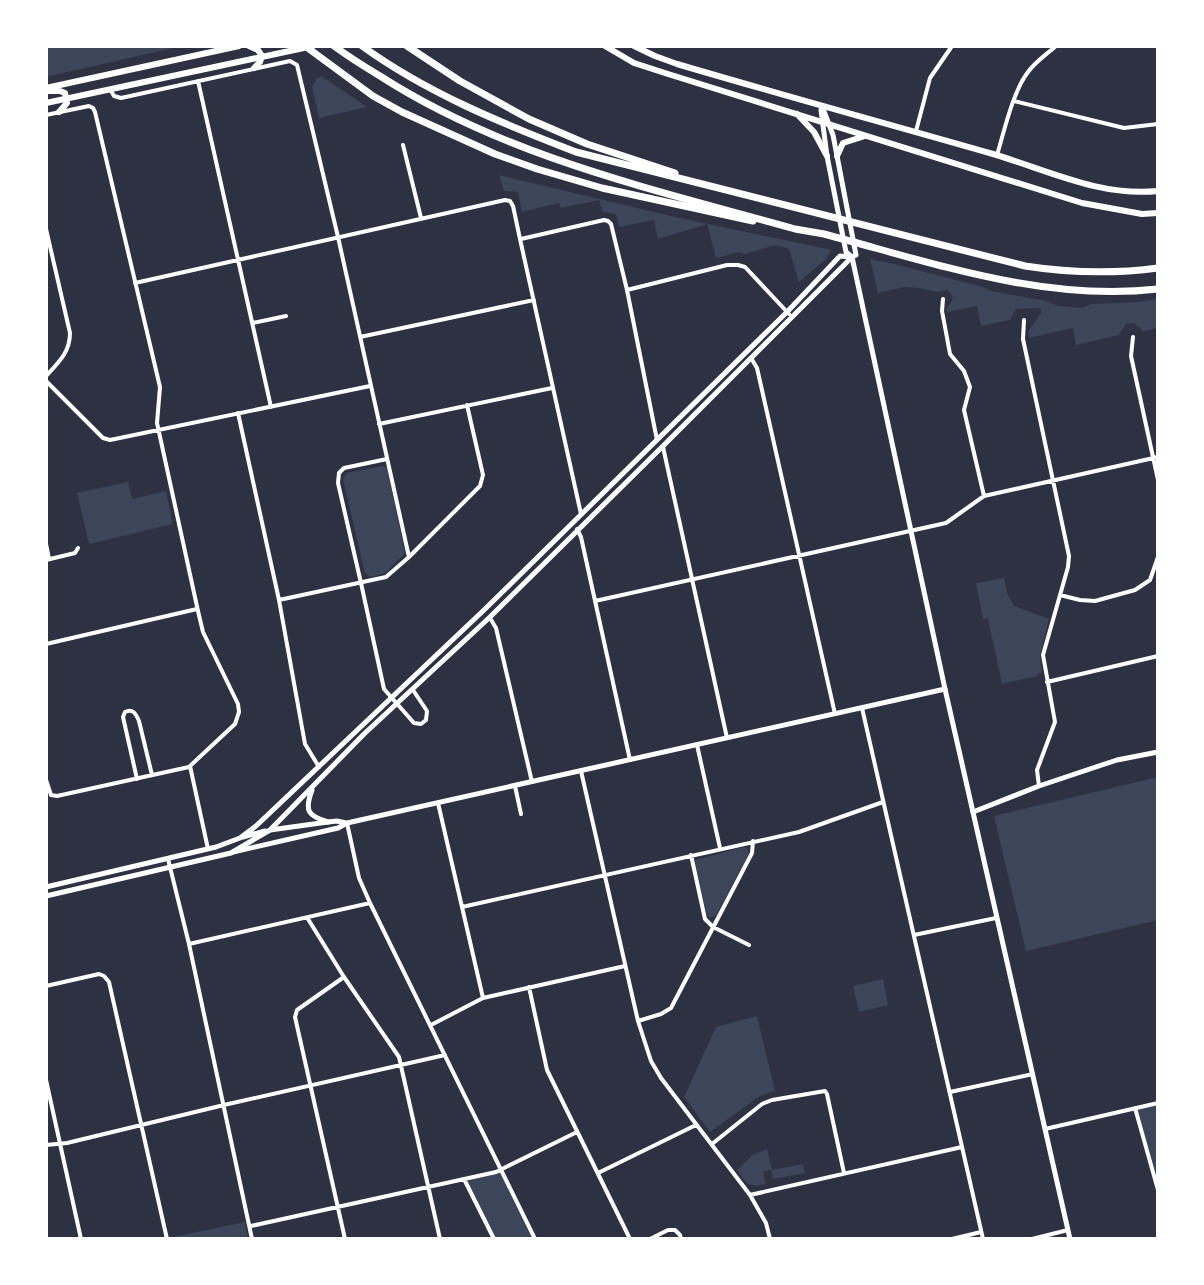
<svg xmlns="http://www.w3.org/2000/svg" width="1204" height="1285" font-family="Raleway,sans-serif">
	<rect width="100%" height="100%" fill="#2d3142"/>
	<path fill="#3c4559" d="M46,46H182L46,77Z
		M321,76L367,107L319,118L312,87L316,79Z
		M499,175L675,217L832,250L826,259L799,282L789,249L776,245L745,254L739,252L716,258L707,224L658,239L654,220L619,227L616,214L603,212L599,200L561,208L559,203L522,212L518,192L504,191Z
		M870,259L894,264L983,287L991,291L1046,301L1058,306L1082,308L1091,304L1137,302L1158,299V328L1143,331L1134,323L1126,324L1119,335L1076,345L1073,328L1029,338L1028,332L1041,313L1040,308L1016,309L1010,320L981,326L977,306L947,312L946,309L953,299L951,294L947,290L937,292L919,288L904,287L878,293Z
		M382,466L387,468L405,553L386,573L370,577L365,573L343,480L346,473Z
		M128,482L132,499L166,491L173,524L89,544L77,493Z
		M1004,578L1007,593L1014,606L1049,619L1040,656L1042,673L1037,674V676L1002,684L988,619H983L976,583Z
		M1158,777V920L1026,951L994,816Z
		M744,847L747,848L749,853L716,916L710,918L707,915L695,863L696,860Z
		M883,979L888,1005L859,1012L853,986Z
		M757,1016L775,1091L760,1096L710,1132L684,1097L716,1027Z
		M1158,1105V1185L1136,1109Z
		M767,1149L772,1170L803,1164L805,1173L773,1179L771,1170L763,1172L766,1184C748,1188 747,1184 737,1170L754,1154Z
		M500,1171L532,1239H495L466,1180Z
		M245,1222L248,1239H168V1238Z"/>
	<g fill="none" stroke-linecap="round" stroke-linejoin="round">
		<path stroke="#fff" stroke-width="4" d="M198,81L271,407
			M110,89L114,96L121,98L290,61L297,65L338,237L409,557
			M1014,101L1124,128L1158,124
			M46,115L89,106L93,108L95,112L160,387L157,423L198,611L203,632L238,704L239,712L235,724L190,766L208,849
			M916,131L930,78L952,46
			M403,145L421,218
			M997,155C1004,132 1013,91 1028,72C1035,62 1047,54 1056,46
			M46,229L70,333C70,352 59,362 46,376
			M521,239L604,220L608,221L611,224L627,290L657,440
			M135,283L505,200L510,201L513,206L520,239L581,514
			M627,290L727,265H738L745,267L789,314
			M943,299L942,311L950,354L964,371L970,387L964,410L984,496
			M1024,320L1023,339L1069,556L1068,567L1043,655L1055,722L1037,770L1039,786
			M253,323L286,316
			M360,337L534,300
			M1133,337L1131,356L1158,480
			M751,358L757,368L835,714
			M46,381L103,438L110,440L370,386
			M238,413L279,600L305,744L319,767
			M379,424L552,388
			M663,447L727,738
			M387,459L344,468L339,473L338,483L361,583L384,689L414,723L421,724L426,720L427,711L413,690
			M577,529L581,537L630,760
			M46,544L49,559
			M46,560L75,553L78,548
			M1060,595L1080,600L1095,601L1135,590L1150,580L1158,557
			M279,600L386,577L409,557L480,486L483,475L467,405
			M595,601L946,523L984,496L1158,457
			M490,618L496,628L532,782
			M46,644L197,609
			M1047,682L1158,656
			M862,708L983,1239
			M697,745L720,848
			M581,771L638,1021L651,1061L661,1078L750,1195L766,1223L770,1239
			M137,779L123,717L125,712C133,708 136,714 139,721L152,775
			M46,780L51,795
			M515,786L521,814
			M51,795L57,796L189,767
			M438,803L483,998
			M347,823L359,878L370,903L535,1239
			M691,855L705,919L713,927L749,945
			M168,859L189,944L252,1239
			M462,907L799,832L883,802
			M308,919L344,977L399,1057L440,1239
			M914,935L996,918
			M189,944L370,903
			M344,977L297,1010L295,1017L345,1239
			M46,986L99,974L104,976L109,982L167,1239
			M529,987L547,1070L630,1239
			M638,1021L661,1014L671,1008L752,853L753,841
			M431,1025L483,998L625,966
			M46,1080L81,1239
			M950,1092L1033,1074
			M1135,1108L1158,1190
			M1045,1129L1158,1103
			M712,1144L762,1104L772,1100L825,1091L827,1094L844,1173
			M46,1145L67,1143L224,1105L445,1055
			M598,1173L696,1125
			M464,1179L494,1239
			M750,1195L962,1147
			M251,1226L496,1172L577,1132
			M650,1239L668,1230H675L680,1235L681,1239
			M952,1239L981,1232
			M1032,1239L1068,1230"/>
		<path stroke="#fff" stroke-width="5" d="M973,812L1039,786L1117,760L1158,752
			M270,830L328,822L337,821L346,823
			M233,852L338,828L347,823L945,689"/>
		<path stroke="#fff" stroke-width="5" d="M821,110L827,156L846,252L852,257L945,689L1070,1239
			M312,790C304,811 308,816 328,822
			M243,837L265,831
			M46,887L216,847L240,838L256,826L484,610L787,312L840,256L851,257
			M46,896L231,853L270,830L364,734L490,617L662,447L852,257L856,255L833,135L822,106"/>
		<path stroke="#fff" stroke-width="6" d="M249,46L258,50L262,56
			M254,68L260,62L262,56
			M46,88L239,46
			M46,91H60L65,93L67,103L59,112
			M46,103L313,46"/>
		<path stroke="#fff" stroke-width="6" d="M605,46L634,63L668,74L1082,203L1142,214L1158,213
			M634,46L655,56L677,64C782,95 888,124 993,154C1047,170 1100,197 1158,191
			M797,114L814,132L827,156
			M837,156L843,143L865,136"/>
		<path stroke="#fff" stroke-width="7" d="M305,46L373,96L402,112L495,154L537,169L602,188L753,221
			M334,46C349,57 365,67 380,76C506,157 653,189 795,229L824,234C934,263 1043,302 1158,289
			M362,46C427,93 501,123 576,152L1025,266C1070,273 1113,274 1158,268
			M407,46L460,81L529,119L587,144L675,173"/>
	</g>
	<rect width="1204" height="1285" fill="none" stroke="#ffffff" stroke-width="96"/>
</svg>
